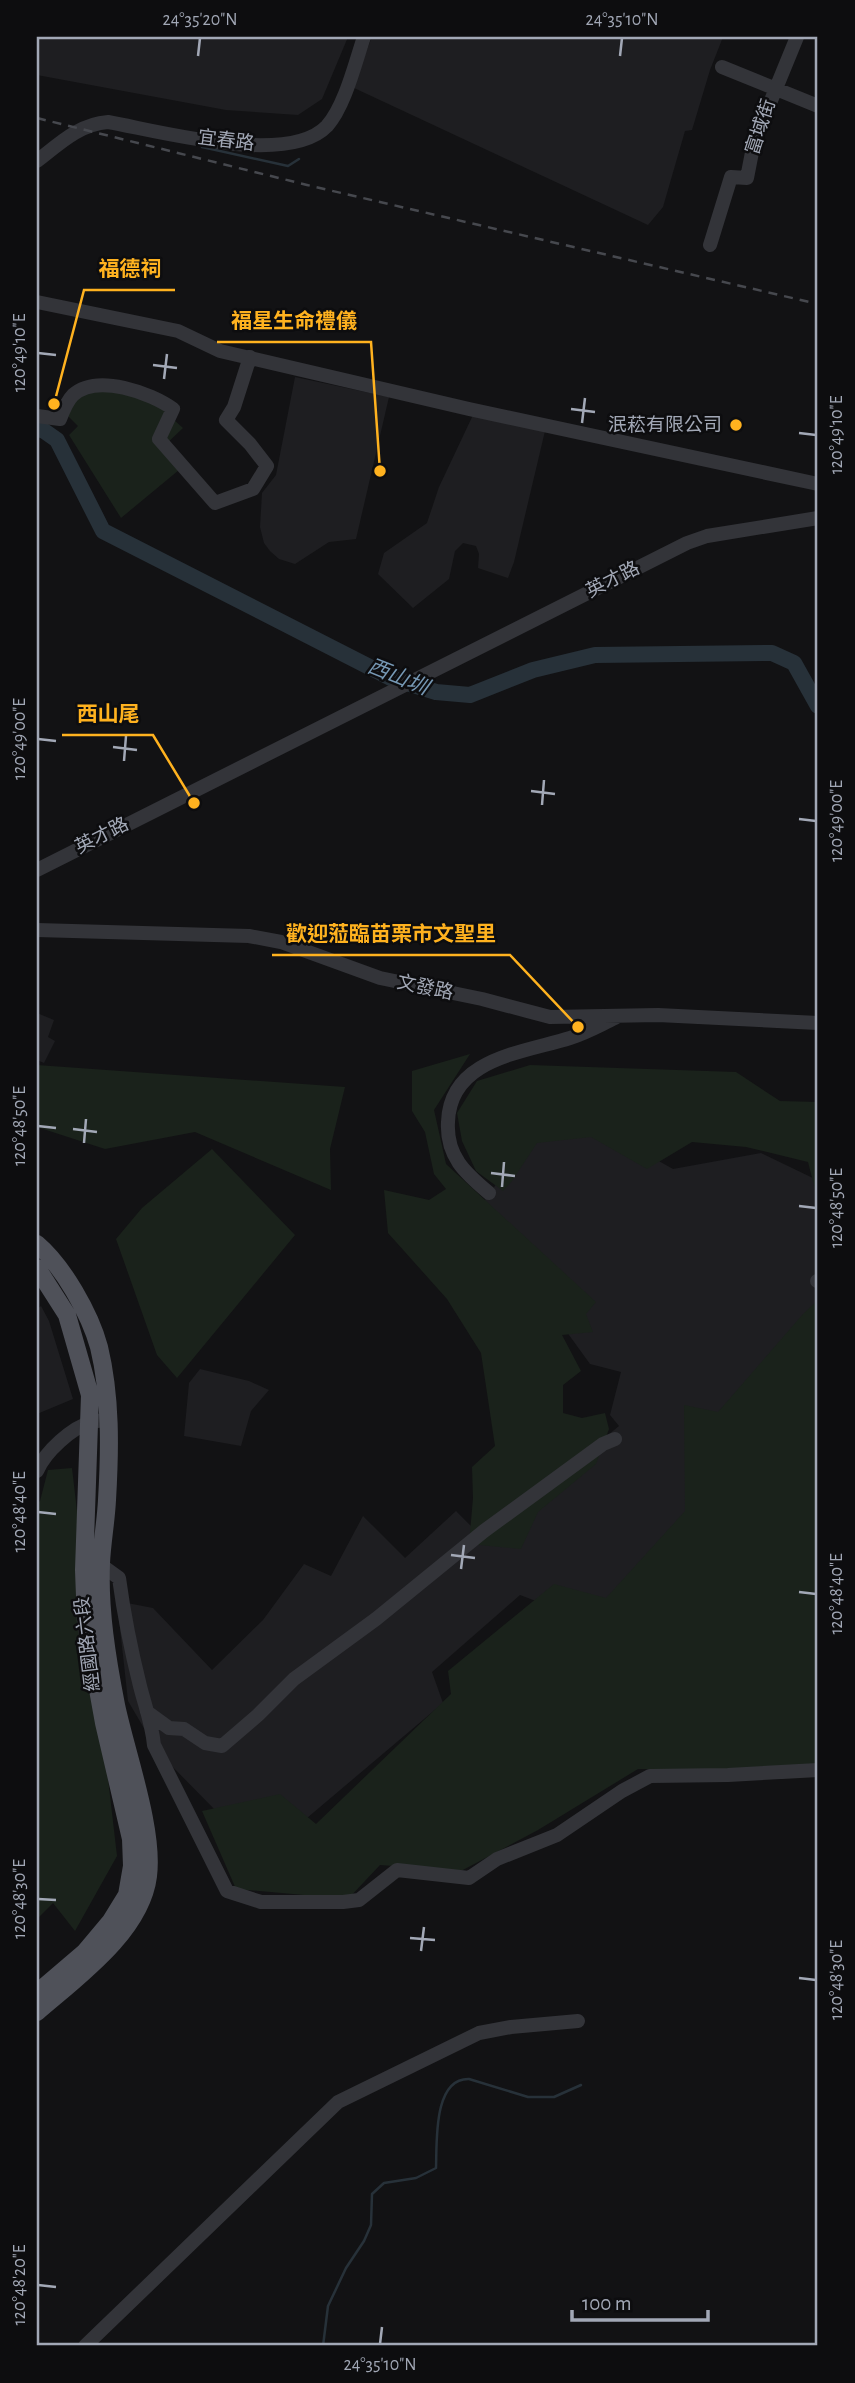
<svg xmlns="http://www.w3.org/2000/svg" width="855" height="2383" font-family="'Alegreya Sans','Noto Sans TC',sans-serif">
	<rect width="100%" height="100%" fill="#121214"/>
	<path fill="#1e1e21" d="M37,37H348L322,99L298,115L226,110L37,75Z
		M372,37H723L710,70L692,130L685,131L663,207L648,225L352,87Z
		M295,377L389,397L356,539L329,542L295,564L279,559L270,551L264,543L260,527L262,493L276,475Z
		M473,415L545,431L514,562L508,578L478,568L479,554L476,546L463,543L455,551L449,579L413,608L378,574L384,553L427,523L439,487Z
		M37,1013L54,1020L48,1037L55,1041L44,1063L37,1060Z
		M537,1129H602L673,1169L761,1153L817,1180L818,1297L815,1307L696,1521L599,1625L520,1595L432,1672L443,1703L294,1829L220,1815L158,1752L128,1701L117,1601L153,1608L212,1670L263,1620L304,1564L331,1576L363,1516L405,1558L456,1511L490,1545L548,1484L619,1426L610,1415L621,1372L590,1364L478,1209Z
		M41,1306L49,1321L73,1399L37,1414V1309Z
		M200,1369L249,1381L269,1390L251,1411L241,1446L184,1436L189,1383Z"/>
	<path fill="#1a221b" d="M101,387L153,401L183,428L162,448L179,470L121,518L69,435L78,426L67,415L78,395Z
		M470,1054L434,1110L446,1164L596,1302L586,1314L593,1332L562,1335L581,1371L563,1385V1413L582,1418L605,1413L609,1429L596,1464L538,1512L521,1549L469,1544L473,1498L472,1467L495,1446L481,1353L447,1299L388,1233L384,1190L429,1200L446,1189L434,1174L425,1132L412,1111V1071Z
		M37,1065L345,1087L330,1149L331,1190L195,1132L105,1149L37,1127Z
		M530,1065L736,1072L780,1101L818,1102V1201L808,1162L746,1147L692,1142L647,1169L591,1137L537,1143L512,1181L503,1191L476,1171L462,1141L457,1113L477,1081Z
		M212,1149L295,1235L177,1378L157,1355L116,1239L142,1208Z
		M818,1300V1764L756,1770L638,1769L538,1830L461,1871L380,1865L348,1899L236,1889L202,1811L280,1794L316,1824L451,1694L448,1671L554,1584L606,1598L685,1511L684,1405L718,1412L803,1314Z
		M72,1468L117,1856L75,1931L53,1903L37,1919V1503L40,1501L48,1470Z"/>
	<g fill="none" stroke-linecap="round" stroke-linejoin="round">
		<path stroke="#273139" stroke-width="2.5" d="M202,147L288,166L299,159
			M323,2346L328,2306L346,2268L364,2241L371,2225L372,2194L384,2183L416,2178L436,2168C437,2143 433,2078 469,2079L528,2097H554L581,2085"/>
		<path stroke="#273139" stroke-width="16" d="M37,430L40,428L57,440L103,531L391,678L436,692L470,695L533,670L595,655L772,653L794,663L818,706"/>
		<path stroke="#333439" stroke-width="14" d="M722,67L818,106
			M37,161C59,144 79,124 108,122C159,131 288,167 327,126C345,106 355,63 364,37
			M710,245L731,177L747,178L754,142L797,37
			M37,302L178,331L220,351L469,409L818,484
			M37,416L60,419C63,411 67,401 73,395C97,373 151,393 173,409L159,439L215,503L253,489L267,466L250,444L226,420L234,407L250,357
			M37,870L687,543L707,536L818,518
			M37,930L249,936L281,942L380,978L482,999L550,1017L658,1015L818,1023
			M489,1193C465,1173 446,1156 448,1122C450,1059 521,1053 570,1038C586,1033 600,1025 615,1018
			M817,1281H818
			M37,1471C45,1452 72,1427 92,1422C98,1420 104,1421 110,1420
			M101,1565L119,1578C124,1615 131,1650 140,1686C145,1706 152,1724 154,1745L227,1891L261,1902H343L359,1900L397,1870L469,1878L497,1859L557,1835L622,1791L650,1776L728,1775L818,1770
			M147,1712L169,1728L184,1729L205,1743L222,1746L258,1715L294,1679L376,1619L484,1531L603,1444L615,1439
			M85,2346L338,2102L479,2033L511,2027L578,2021"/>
		<path stroke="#4f5159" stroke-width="18" d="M37,1244C63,1266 90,1314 99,1347C111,1397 110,1449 107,1500C106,1521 102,1542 101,1563C99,1610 107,1659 116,1705C126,1753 154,1829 148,1876C141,1932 76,1978 37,2012
			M37,1268L67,1315L90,1395L84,1570L86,1623L104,1723L131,1839L132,1866L127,1895L111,1921L85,1952L37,1993"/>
		<path stroke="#46484e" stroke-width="2.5" stroke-dasharray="9 7" stroke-linecap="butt" d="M37,118L307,185L818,304"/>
	</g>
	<path fill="none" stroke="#a2a8b6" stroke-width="2.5" d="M198,56L200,38M620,56L622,38M38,353L56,355M153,365L177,368M164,379L167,354M571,409L595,412M582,423L585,398M799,433L816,435M38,739L56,741M113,747L137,750M124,761L126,736M531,791L555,794M542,805L544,780M799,819L816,821M38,1126L56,1128M73,1129L97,1132M84,1143L86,1119M491,1173L515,1176M502,1187L504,1162M799,1206L816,1208M38,1512L56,1514M451,1555L475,1558M461,1569L464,1545M799,1592L816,1594M38,1899L56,1900M410,1938L435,1940M421,1951L424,1927M799,1978L816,1980M38,2285L56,2287M380,2344L382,2327"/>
	<circle fill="#ffb21f" stroke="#0d0d0f" stroke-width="2.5" cx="736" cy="425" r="7"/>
	<g text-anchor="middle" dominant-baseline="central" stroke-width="5" stroke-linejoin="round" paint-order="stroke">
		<g font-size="19" fill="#a2a8b6" stroke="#0d0d0f">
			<text transform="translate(761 127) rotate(-72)">富域街</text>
			<text transform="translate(226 141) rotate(7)">宜春路</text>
			<text transform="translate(613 580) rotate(-27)">英才路</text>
			<text transform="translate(102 836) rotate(-27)">英才路</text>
			<text transform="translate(425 988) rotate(12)">文發路</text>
			<text transform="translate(88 1644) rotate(-97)">經國路六段</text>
		</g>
		<g font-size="19" fill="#a2a8b6" stroke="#0d0d0f" text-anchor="end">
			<text x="722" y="425">泯菘有限公司</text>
		</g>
		<g font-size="21" font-style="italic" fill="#7698b4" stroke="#0d0d0f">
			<text transform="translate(398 677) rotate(22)">西山圳</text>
		</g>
	</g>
	<path fill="none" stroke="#ffb21f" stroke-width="2.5" d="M54 404L84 290H175M380 471L371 342H217M194 803L153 735H62M578 1027L510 955H272"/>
	<g fill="#ffb21f" stroke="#0d0d0f" stroke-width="2.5">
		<circle cx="54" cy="404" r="7"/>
		<circle cx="380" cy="471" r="7"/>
		<circle cx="194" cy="803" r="7"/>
		<circle cx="578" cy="1027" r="7"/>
	</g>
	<g font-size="21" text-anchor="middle" font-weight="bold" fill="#ffb21f" stroke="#0d0d0f" stroke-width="5" stroke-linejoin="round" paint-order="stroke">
		<text x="130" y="276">福德祠</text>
		<text x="294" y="328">福星生命禮儀</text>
		<text x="108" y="721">西山尾</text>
		<text x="391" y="941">歡迎蒞臨苗栗市文聖里</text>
	</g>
	<rect width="855" height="2383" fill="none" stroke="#0d0d0f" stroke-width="77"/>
	<path d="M572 2310v10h136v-10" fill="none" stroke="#a2a8b6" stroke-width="3.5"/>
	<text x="582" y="2310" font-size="21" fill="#a2a8b6" stroke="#0d0d0f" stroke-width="5" paint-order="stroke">100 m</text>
	<rect x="38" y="38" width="778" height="2306" fill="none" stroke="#a2a8b6" stroke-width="2.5"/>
	<g font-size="18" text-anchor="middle" fill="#a2a8b6">
		<text x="200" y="25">24°35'20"N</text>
		<text x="622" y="25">24°35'10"N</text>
		<text transform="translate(19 353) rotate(-90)" y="6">120°49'10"E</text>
		<text transform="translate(836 435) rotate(-90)" y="6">120°49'10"E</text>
		<text transform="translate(19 739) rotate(-90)" y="6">120°49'00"E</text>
		<text transform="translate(836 821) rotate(-90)" y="6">120°49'00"E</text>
		<text transform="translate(19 1126) rotate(-90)" y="6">120°48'50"E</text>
		<text transform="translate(836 1208) rotate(-90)" y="6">120°48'50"E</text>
		<text transform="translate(19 1512) rotate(-90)" y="6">120°48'40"E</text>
		<text transform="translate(836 1594) rotate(-90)" y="6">120°48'40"E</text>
		<text transform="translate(19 1899) rotate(-90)" y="6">120°48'30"E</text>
		<text transform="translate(836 1980) rotate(-90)" y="6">120°48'30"E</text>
		<text transform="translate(19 2285) rotate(-90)" y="6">120°48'20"E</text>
		<text x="380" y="2370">24°35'10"N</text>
	</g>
</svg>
